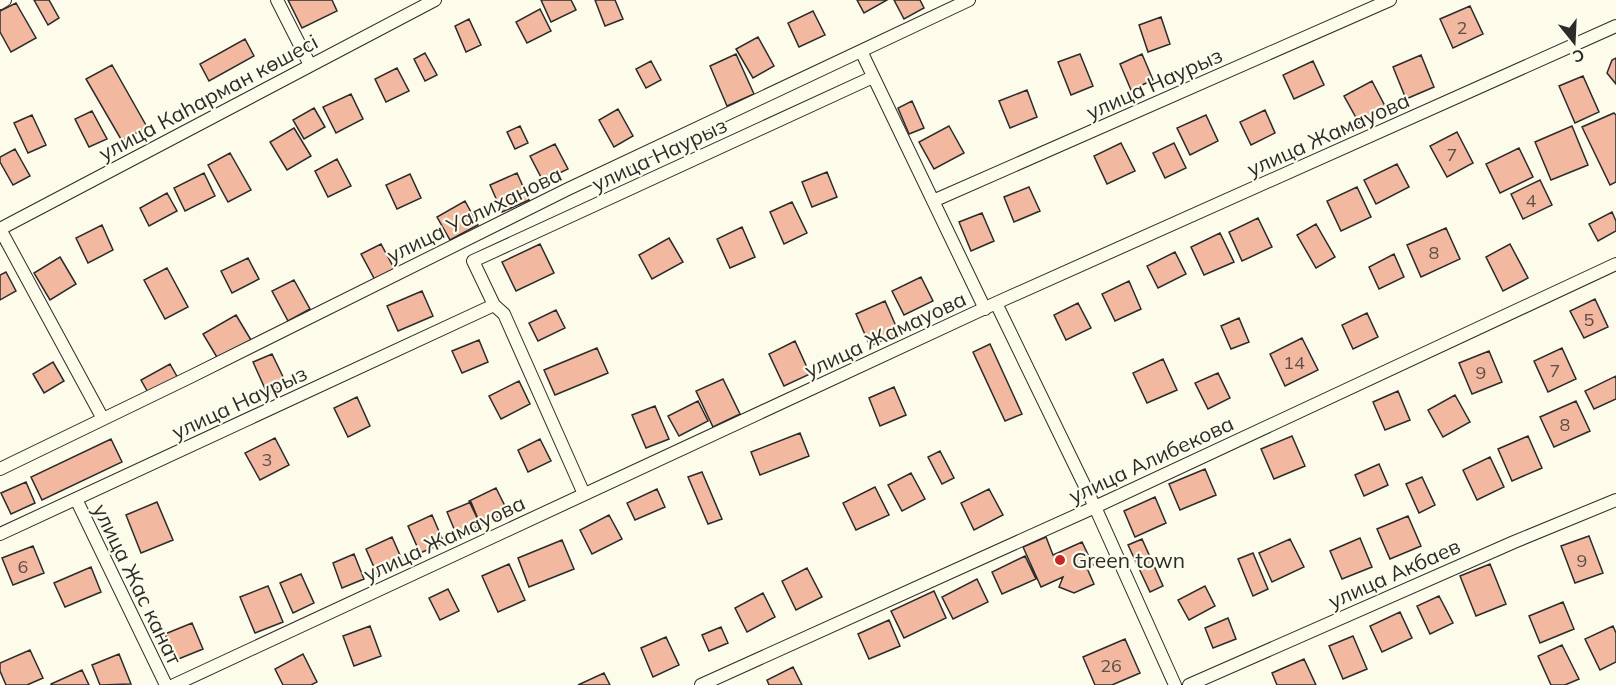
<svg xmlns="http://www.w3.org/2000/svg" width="1616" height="685" font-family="Mulish,sans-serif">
	<rect width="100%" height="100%" fill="#fdfbea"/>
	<path fill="#f2b8a0" stroke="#2b2b2b" stroke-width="1.5" d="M34,0H49L59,18L48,25Z
		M288,0H332L337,11L302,28Z
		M541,0H571L576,10L551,22Z
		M595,0H615L623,19L605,26Z
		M857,0H887L864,13Z
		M894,0H920L924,8L904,19Z
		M16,3L36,38L11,52L0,32V11Z
		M1470,6L1483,34L1453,48L1440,19Z
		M540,9L551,31L527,43L516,22Z
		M813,11L825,35L799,47L788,23Z
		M1161,17L1170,44L1148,52L1139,25Z
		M469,19L481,45L466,52L455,26Z
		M758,37L774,66L753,78L736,49Z
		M245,39L254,56L209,81L200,64Z
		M425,53L437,75L425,81L414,59Z
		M736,54L754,94L727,106L710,66Z
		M1080,54L1093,86L1071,95L1058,62Z
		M1142,54L1153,80L1131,90L1120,64Z
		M1421,55L1434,87L1406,99L1393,67Z
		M1616,58V84L1607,73L1612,60Z
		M651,61L661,80L646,88L636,69Z
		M1313,61L1324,85L1294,99L1283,75Z
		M112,65L147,127L122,141L86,79Z
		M397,68L409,91L386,102L375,79Z
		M1583,76L1599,112L1575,123L1559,86Z
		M1372,81L1386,108L1359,123L1344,96Z
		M1027,90L1037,117L1010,128L999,101Z
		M351,94L363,119L336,133L323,107Z
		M912,101L924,128L909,134L898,108Z
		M314,108L325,127L304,139L293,120Z
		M618,109L633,136L614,147L599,120Z
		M1265,110L1275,133L1251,145L1240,122Z
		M92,111L107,139L89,147L75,119Z
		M1614,113L1616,115V182L1610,185L1582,127Z
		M32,115L46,145L28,153L14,123Z
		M1206,115L1218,141L1190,155L1177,128Z
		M520,126L528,143L515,149L507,132Z
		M949,126L964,153L934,169L919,142Z
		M1572,126L1588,165L1551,180L1535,142Z
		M294,128L311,156L287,170L270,142Z
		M1457,132L1473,163L1447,177L1430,146Z
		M1121,143L1135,171L1107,184L1094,156Z
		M1174,143L1186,168L1165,178L1153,153Z
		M555,144L568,169L543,181L530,156Z
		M1519,148L1533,177L1500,193L1486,164Z
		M15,149L30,176L13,185L0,162V157Z
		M230,153L251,190L228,202L208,165Z
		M337,159L351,186L328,197L315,171Z
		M1397,164L1409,187L1376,204L1364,180Z
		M827,172L837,197L812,207L802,182Z
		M204,173L215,196L185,211L174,188Z
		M517,173L529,200L502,212L490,185Z
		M410,174L421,198L397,209L386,185Z
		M1540,180L1552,205L1523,219L1511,194Z
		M1029,187L1040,211L1014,222L1004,197Z
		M1357,187L1371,217L1341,231L1327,201Z
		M167,193L177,211L149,226L140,208Z
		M465,201L478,225L450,240L437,217Z
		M792,202L807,233L784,244L770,212Z
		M1612,212L1616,221V231L1598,241L1589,224Z
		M982,213L994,241L971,251L959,222Z
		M1258,218L1272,247L1242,261L1229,232Z
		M1316,224L1335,257L1316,268L1297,235Z
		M102,225L113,250L88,263L76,238Z
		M742,227L755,257L730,268L717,239Z
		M1446,228L1460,259L1421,277L1407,245Z
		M1220,233L1234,262L1204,275L1191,247Z
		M669,238L683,262L652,279L639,255Z
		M381,244L395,270L375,280L361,254Z
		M540,244L554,273L516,291L502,262Z
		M1510,244L1528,278L1503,291L1486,257Z
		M1175,252L1186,274L1158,288L1147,266Z
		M1394,254L1404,277L1379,289L1369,267Z
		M60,257L76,284L50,300L34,273Z
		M248,258L259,279L232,293L221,271Z
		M167,268L188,307L165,319L144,280Z
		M6,272L16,291L0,300V275Z
		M921,277L933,301L904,315L892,291Z
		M294,280L310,309L288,321L272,291Z
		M1129,281L1141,309L1115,321L1102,294Z
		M422,291L433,316L398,331L387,306Z
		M1595,299L1608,327L1584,338L1570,311Z
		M885,301L899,333L870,346L856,314Z
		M1078,303L1091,328L1066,340L1054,315Z
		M556,310L565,328L538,341L529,323Z
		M1367,313L1378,337L1353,349L1342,325Z
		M236,315L251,340L218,359L203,334Z
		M1239,318L1249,342L1231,349L1221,326Z
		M1302,338L1318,370L1285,386L1270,354Z
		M479,340L488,362L462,373L452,351Z
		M795,341L810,374L784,386L769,354Z
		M990,344L1022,414L1005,421L973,352Z
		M597,348L608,373L555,395L544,370Z
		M1562,348L1576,379L1548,392L1534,361Z
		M1489,351L1502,382L1472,394L1459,363Z
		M272,354L287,385L267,393L253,362Z
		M1163,359L1177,390L1147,403L1133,373Z
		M53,362L64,381L44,393L33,374Z
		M170,364L179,380L150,396L141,380Z
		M1218,373L1230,398L1208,409L1195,383Z
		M1616,376V399L1594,409L1585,391Z
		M723,379L740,414L713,427L696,391Z
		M519,381L530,404L501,419L489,396Z
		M894,387L906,415L880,426L869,398Z
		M1398,391L1410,420L1385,430L1373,402Z
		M1455,395L1470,422L1443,437L1428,410Z
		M357,397L370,426L348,437L334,408Z
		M698,401L708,421L679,436L668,416Z
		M1576,401L1590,431L1554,447L1540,417Z
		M655,406L669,439L646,448L632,415Z
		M800,433L809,456L760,475L751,452Z
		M1292,436L1305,466L1274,479L1261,449Z
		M1528,436L1542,468L1512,481L1498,449Z
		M275,438L289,465L260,480L245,453Z
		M111,439L122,462L42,500L31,477Z
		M540,439L551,461L528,472L518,450Z
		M940,451L954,478L942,484L928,457Z
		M1490,457L1504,487L1477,500L1463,470Z
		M1379,464L1388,485L1364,496L1355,475Z
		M1205,469L1216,495L1180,510L1169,484Z
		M702,472L722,519L708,524L688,477Z
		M911,473L925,499L902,511L888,485Z
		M1422,477L1435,505L1419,513L1406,484Z
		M26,482L35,503L11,514L1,493Z
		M875,487L889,515L856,530L843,503Z
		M496,488L508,512L481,526L469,501Z
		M657,489L665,507L635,520L627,503Z
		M989,489L1003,515L974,530L961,503Z
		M1155,497L1166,523L1135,537L1124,511Z
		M157,502L173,540L141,553L126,515Z
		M471,502L481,526L457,536L447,512Z
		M432,515L444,543L420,553L408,526Z
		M609,515L622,539L592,554L580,530Z
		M1408,516L1421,546L1390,559L1377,529Z
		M1589,536L1603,573L1575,583L1561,546Z
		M392,537L403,562L377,574L366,549Z
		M1046,537L1053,555L1082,542L1093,565L1087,568L1094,584L1074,593L1059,587L1063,577L1041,587L1023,547Z
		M1360,538L1372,567L1342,579L1330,551Z
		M1142,539L1163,586L1150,592L1128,545Z
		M1290,539L1304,567L1272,582L1259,553Z
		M562,540L574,569L529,587L518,558Z
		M33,546L44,573L13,585L2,558Z
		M1253,553L1268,589L1253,596L1238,559Z
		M354,554L364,579L342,588L333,563Z
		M1025,556L1036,579L1002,594L992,572Z
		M509,564L525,600L498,612L482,576Z
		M1490,564L1506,604L1476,616L1460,576Z
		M91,567L101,592L65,607L54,583Z
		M807,568L822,597L796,610L782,581Z
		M301,574L314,603L293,613L280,583Z
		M977,579L988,602L953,619L942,597Z
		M268,586L283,622L255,633L240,597Z
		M1205,586L1215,606L1189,620L1178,600Z
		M448,589L459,611L440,620L429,598Z
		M934,591L946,618L904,638L891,611Z
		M763,593L775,617L747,632L735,608Z
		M1439,596L1453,623L1430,634L1417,606Z
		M1563,602L1574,629L1540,643L1529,616Z
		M1400,612L1412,638L1382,652L1370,626Z
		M1228,618L1236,639L1213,648L1205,628Z
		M889,620L900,646L869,659L858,634Z
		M192,623L203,649L176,660L165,634Z
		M370,626L381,656L354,666L343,636Z
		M1613,626L1616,633V662L1600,670L1585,639Z
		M721,627L728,643L709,651L702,635Z
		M1353,636L1367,669L1343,679L1329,646Z
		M666,637L679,665L653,677L641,648Z
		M1125,639L1140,673L1112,685H1095L1083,657Z
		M1562,645L1579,679L1565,685H1551L1538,656Z
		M30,650L43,678L27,685H6L0,671V663Z
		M119,654L131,684L100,685L92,665Z
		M303,654L317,682L311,685H283L275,669Z
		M1304,659L1316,685H1277L1272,673Z
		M793,667L802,685H769L767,680Z
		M82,670L89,685H51V684Z
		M604,673L610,685H578Z"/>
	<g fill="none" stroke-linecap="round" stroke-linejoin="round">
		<g stroke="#2b2b2b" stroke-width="14">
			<path id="minor" d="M277,0L310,65
				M0,3L5,0
				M861,51L985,309
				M933,201L1390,0
				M0,229L435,0
				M0,229L103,419
				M996,303L1095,507L1175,685
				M494,305L473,261L873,77
				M0,469L192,376L568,189L969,0
				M76,499L166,685
				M0,534L494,305L504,314L584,494
				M174,685L996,303L1616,26
				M701,685L1095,507L1616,264
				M1189,685L1514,542L1616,500"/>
		</g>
		<use href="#minor" stroke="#fdfbea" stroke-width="12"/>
	</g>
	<circle fill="#c62828" stroke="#fdfbea" stroke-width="2" cx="1060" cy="560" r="6"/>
	<g text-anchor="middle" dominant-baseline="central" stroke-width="4.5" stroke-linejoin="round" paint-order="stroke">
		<g font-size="18" fill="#5d4e48">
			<text x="1462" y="27">2</text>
			<text x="1452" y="154">7</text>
			<text x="1531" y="200">4</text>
			<text x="1434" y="252">8</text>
			<text x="1589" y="319">5</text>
			<text x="1294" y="362">14</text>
			<text x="1555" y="370">7</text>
			<text x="1481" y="372">9</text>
			<text x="1565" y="424">8</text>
			<text x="267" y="459">3</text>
			<text x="1582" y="560">9</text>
			<text x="23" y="566">6</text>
			<text x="1111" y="665">26</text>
		</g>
		<g font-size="21" fill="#2b2b2b" stroke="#fdfbea">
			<text transform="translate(1154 83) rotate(-24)">улица Наурыз</text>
			<text transform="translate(208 97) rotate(-28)">улица Каһарман көшесі</text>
			<text transform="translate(1328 134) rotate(-24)">улица Жамауова</text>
			<text transform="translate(659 154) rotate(-25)">улица Наурыз</text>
			<text transform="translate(474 214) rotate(-26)">улица Уалиханова</text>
			<text transform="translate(885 334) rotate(-25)">улица Жамауова</text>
			<text transform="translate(239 402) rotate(-25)">улица Наурыз</text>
			<text transform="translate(1151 459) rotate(-25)">улица Алибекова</text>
			<text transform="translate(444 538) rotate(-25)">улица Жамауова</text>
			<text transform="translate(1394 573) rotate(-24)">улица Акбаев</text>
			<text transform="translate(138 584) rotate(64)">улица Жас канат</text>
		</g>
		<g font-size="21" fill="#2b2b2b" stroke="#fdfbea" text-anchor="start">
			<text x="1072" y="560">Green town</text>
		</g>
	</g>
	<g transform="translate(1574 42) rotate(162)" stroke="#fdfbea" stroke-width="4.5" paint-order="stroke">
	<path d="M0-4.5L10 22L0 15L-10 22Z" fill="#2b2b2b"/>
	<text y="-9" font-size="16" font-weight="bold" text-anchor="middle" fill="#2b2b2b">С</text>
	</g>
</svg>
